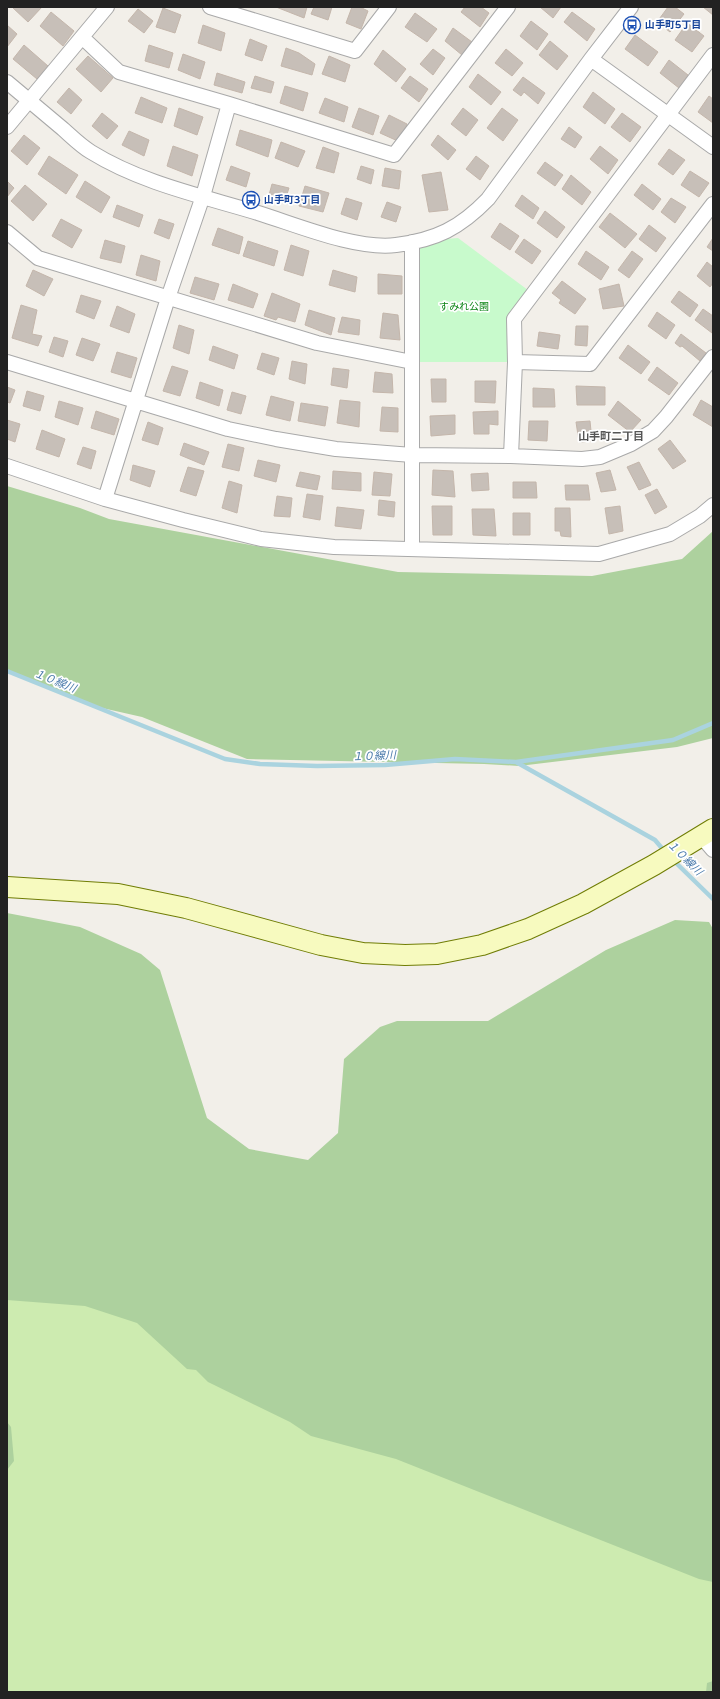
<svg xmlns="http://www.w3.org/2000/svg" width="720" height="1699" font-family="'Varela Round','Noto Sans JP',sans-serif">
	<rect width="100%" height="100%" fill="#f2efe9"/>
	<path fill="#cdebb0" d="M7,1210L713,1436V1692H7Z"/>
	<path fill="#add19e" d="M7,486L80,508L109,519L398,572L592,576L682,559L713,531V738L677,747L519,766L484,764L247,759L142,717L89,705L7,672Z
		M7,913L80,927L141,954L160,970L207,1118L249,1149L308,1160L338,1133L344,1059L380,1027L397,1021H488L606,950L675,920L709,922L713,929V1582L699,1579L396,1459L311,1436L290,1422L208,1382L196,1370L187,1369L137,1323L85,1306L7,1300Z
		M7,1422L11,1427L14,1461L7,1470Z
		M713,1681V1692H706L707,1683Z"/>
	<path fill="#c8facc" d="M458,238L532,293L514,319L515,362H412V242Z"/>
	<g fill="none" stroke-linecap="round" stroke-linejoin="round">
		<path stroke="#aad3df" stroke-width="4.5" d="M7,671L225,759L260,764L317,766L385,765L455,759L516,762L655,840L666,853
			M516,762L673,740L713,723
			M673,860L713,899"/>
	</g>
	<path fill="#c7bfb8" stroke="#c4b6ab" d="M12,7H42L28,22Z
		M276,7H307L304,18Z
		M314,7H332L328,20L311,14Z
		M352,7H360L368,11L361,29L346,23Z
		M465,7H481L489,13L480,27L461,12Z
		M540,7H561L553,18Z
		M668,7H675L684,14L670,32L657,22Z
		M703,7H713V15Z
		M163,8L181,15L175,33L156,27Z
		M138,9L153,21L144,33L128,21Z
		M51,12L74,31L63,46L40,26Z
		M572,12L595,29L587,41L564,22Z
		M415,13L437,29L427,42L405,27Z
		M531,21L548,34L537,50L520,36Z
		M687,23L704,36L692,52L675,40Z
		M7,25L17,34L7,47Z
		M203,25L225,33L221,51L198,43Z
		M453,28L472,42L462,55L445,41Z
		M635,35L658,52L648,66L625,49Z
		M250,39L267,46L262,61L245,55Z
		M550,41L568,56L557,70L539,55Z
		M24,45L48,66L37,79L13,59Z
		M149,45L173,53L169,68L145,61Z
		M286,48L299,53L315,64L312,75L281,66Z
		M433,49L445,58L433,75L420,64Z
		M506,49L523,63L512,76L495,63Z
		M383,50L406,69L396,82L374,64Z
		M183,54L205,62L200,79L178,70Z
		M88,56L113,78L101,92L76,69Z
		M329,56L350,65L345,82L322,74Z
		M669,60L688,75L679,88L660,73Z
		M217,73L245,82L242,93L214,85Z
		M478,74L501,92L491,105L469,87Z
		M255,76L274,82L271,93L251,88Z
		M410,76L428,89L419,102L401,88Z
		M523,77L545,93L538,104L524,92L521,96L513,90Z
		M285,86L308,93L303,111L280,103Z
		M69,88L82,100L71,114L57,102Z
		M593,92L615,109L605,124L583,107Z
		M709,96L713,99V123L698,112Z
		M141,97L167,108L162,123L135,113Z
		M325,98L348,107L344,122L319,113Z
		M179,108L203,117L197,135L174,126Z
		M359,108L379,116L373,135L352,127Z
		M463,108L478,120L466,136L451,124Z
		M502,108L518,120L503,141L487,128Z
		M102,113L118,126L107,139L92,126Z
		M622,113L641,127L630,142L611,127Z
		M389,115L407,124L400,142L380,133Z
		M569,127L582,137L575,148L561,139Z
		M240,130L272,140L268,157L236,145Z
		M129,131L149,140L144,156L122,145Z
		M24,135L40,148L27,165L11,151Z
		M438,135L456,150L448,160L431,145Z
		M281,142L305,151L298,167L275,158Z
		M173,146L198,155L192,176L167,166Z
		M600,146L618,160L608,174L590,159Z
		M323,147L339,153L334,173L316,168Z
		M669,149L685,160L673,175L658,164Z
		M49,156L78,175L66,194L38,174Z
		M476,156L489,166L480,180L466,169Z
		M545,162L563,175L555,186L537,173Z
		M231,166L250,173L246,187L226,180Z
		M361,166L374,170L371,184L357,179Z
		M385,168L401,171L399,189L382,186Z
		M690,171L709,183L699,197L681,185Z
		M441,172L448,210L429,212L422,175Z
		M571,175L591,192L582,205L562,189Z
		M7,181L14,188L7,197Z
		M85,181L110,197L101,213L76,197Z
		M272,184L289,188L285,200L269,195Z
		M642,184L661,199L653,210L634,195Z
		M25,185L47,204L33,221L11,201Z
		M305,186L329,193L323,212L299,206Z
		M522,195L539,208L533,219L515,206Z
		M346,198L362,203L357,220L341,214Z
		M671,198L686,207L675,223L661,212Z
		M387,202L401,207L396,222L381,217Z
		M117,205L143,215L139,227L113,217Z
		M545,211L565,227L557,238L537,223Z
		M610,213L637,234L625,248L599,227Z
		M61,219L82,230L72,248L52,236Z
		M159,219L174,224L169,239L154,233Z
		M500,223L519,236L510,250L491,237Z
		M649,225L666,238L656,252L639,239Z
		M218,228L243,237L239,254L212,245Z
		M713,238V251L707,247Z
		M524,239L541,251L532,264L515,252Z
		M105,240L125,246L121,263L100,258Z
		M248,241L278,251L274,266L243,256Z
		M291,245L309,251L303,276L284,270Z
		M586,251L609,267L601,280L578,264Z
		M632,251L643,259L629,278L618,270Z
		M141,255L160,261L156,281L136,275Z
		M707,262L713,267V283L710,287L697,276Z
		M33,270L53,279L44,296L26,286Z
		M333,270L357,277L355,292L329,285Z
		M378,274L402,276V294H378Z
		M195,277L219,284L214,300L190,293Z
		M562,281L586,299L575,314L559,303L561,300L552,293Z
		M233,284L258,294L253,308L228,300Z
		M619,284L624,306L603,309L599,289Z
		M679,291L698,305L690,317L671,302Z
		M272,293L300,304L295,322L278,317L276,320L264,316Z
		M81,295L101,301L94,319L76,312Z
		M21,305L37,310L32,334L42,336L38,346L12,338Z
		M117,306L135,314L129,333L110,326Z
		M703,309L713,316L712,333L695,320Z
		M309,310L335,318L331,335L305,325Z
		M657,312L675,325L666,339L648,326Z
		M383,313L398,315L400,340L380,338Z
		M342,317L360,320L359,335L338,332Z
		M179,325L194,330L189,354L173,348Z
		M576,326H588L587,346L575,345Z
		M539,332L560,335L558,349L537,346Z
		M681,334L706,353L700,361L682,346L680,347L675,343Z
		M54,337L68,341L63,357L49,352Z
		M82,338L100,344L93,361L76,355Z
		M628,345L650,362L641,374L619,358Z
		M213,346L238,355L234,369L209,360Z
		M117,352L137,358L131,378L111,372Z
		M262,353L279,358L274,375L257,369Z
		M292,361L307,364L305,384L289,379Z
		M172,366L188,371L180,396L163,391Z
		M657,367L678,383L669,395L648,380Z
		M333,368L349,370L347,388L331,385Z
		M375,372L392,374L393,393L373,392Z
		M431,379H446V402H432Z
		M475,381H496L495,403L475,402Z
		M200,382L223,390L219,406L196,398Z
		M576,386L605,387V405H577Z
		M7,387L15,390L10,403L7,402Z
		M533,388L554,389L555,407H533Z
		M27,391L44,396L40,411L23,406Z
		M232,392L246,396L241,414L227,410Z
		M271,396L294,402L290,421L266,415Z
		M340,400L360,402L359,427L337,423Z
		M701,400L713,407V427L693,415Z
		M59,401L83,408L78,425L55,417Z
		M618,401L641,420L630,432L608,415Z
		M301,403L328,407L325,426L298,421Z
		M382,407L398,408V432L380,431Z
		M96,411L119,419L114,435L91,428Z
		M498,411V425L489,424V434H474L473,412Z
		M455,415V434L431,436L430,416Z
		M7,420L20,424L15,442L7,439Z
		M529,421H548L547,441L528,440Z
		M590,421L592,441L579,442L576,422Z
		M148,422L163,428L158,445L142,440Z
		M42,430L65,439L59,457L36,449Z
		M670,440L686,461L673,469L658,449Z
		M184,443L209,452L204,465L180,455Z
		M228,444L244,448L239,471L222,467Z
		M83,447L96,451L91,469L77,464Z
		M258,460L280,465L276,482L254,476Z
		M639,462L651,485L639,490L627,467Z
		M133,465L155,471L150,487L130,480Z
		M188,467L204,471L196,496L180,491Z
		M433,470L453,471L455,497L432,495Z
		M610,470L616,490L601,492L596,473Z
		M333,471L361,473V491L332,489Z
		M300,472L320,476L317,490L296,486Z
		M374,472L392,474L390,496L372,495Z
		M488,473L489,490L472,491L471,474Z
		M229,481L242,485L237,513L222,508Z
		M513,482H536L537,498H513Z
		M565,485H588L590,500H566Z
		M657,489L667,507L655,514L645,495Z
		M307,494L323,496L320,520L303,517Z
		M277,496L292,498L290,517L274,516Z
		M379,500L395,502L394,517L378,515Z
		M432,506H452V535H433Z
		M620,506L623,531L609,534L605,508Z
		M337,507L364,510L361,529L335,526Z
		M555,508H570L571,537L561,536L560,531H555Z
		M472,509H494L496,536L473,535Z
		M513,513H530V535H513Z"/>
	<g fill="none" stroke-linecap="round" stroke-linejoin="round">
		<g stroke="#a9a9a9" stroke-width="16">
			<path id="street" d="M210,7L355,51L389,7
				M83,38L119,72L229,104L394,155L508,7
				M591,59L713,147
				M7,82C26,98 44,113 63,129C72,137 81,146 91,152C141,183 202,196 258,213C297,225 356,250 396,245C436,240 460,228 488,199L591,59L631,7
				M7,127L107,7
				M7,232L38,258L317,343L412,362
				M7,362L228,429L276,439L336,449L412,455L511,456L582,459L600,457L631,444L653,431L666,417L713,357
				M515,362L590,364L713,204
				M511,456L515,362L514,319L713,55
				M7,466L105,499L183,520L261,539L334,547L599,554L670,534L700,516L713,505
				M105,499L168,298L203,196L229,104
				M412,549V242
				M701,836L713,850"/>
		</g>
		<g stroke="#707d05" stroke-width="22">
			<path id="secondary" d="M7,887L118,894L186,908L321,945L363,953L405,955L437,954L482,945L528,929L583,904L654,865L713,829"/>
		</g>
		<use href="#street" stroke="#fff" stroke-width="14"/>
		<use href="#secondary" stroke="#f7fabf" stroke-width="20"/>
	</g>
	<defs>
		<g id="bus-ring" transform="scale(0.9)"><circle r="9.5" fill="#fff" stroke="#1a4fb4" stroke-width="1.5"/><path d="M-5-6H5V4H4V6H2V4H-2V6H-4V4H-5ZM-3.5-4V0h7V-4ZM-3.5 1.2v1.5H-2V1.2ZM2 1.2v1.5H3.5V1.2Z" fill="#1a4fb4"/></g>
	</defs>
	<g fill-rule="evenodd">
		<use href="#bus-ring" x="632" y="25"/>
		<use href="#bus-ring" x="251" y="200"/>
	</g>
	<g text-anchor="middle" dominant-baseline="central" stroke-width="3.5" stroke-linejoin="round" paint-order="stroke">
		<g font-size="10" font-weight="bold" fill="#164399" stroke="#fff" text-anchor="start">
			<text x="645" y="25">山手町5丁目</text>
			<text x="264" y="200">山手町3丁目</text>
		</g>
		<g font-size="10" fill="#0c8416" stroke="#fff">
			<text x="464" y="307">すみれ公園</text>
		</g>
		<g font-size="11" font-weight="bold" fill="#555" stroke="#fff">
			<text x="611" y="436">山手町二丁目</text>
		</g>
		<g font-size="11" font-style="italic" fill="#4a7aab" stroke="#fff">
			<text transform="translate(55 681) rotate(22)">１０線川</text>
			<text transform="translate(374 756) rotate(-2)">１０線川</text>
			<text transform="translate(685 858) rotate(45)">１０線川</text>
		</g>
	</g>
	<rect width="720" height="1699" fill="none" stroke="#222222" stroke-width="16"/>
</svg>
